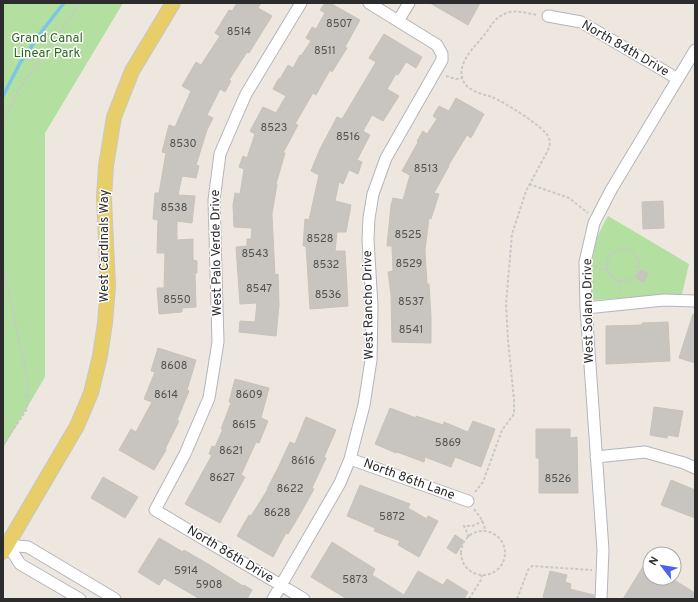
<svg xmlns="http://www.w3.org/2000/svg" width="698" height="602" font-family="Overpass,sans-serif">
	<rect width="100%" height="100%" fill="#ede7df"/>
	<path fill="#b3dfa0" d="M3,3H123L45,133V377L3,448Z
		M608,216L689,264L682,294L593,300C591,279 591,259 597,238C600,230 604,223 608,216Z"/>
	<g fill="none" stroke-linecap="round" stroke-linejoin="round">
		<path stroke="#7ac6e7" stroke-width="3.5" d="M3,96L20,63L42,31L64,3"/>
	</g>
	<path fill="#c8c4bf" stroke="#c8c3b9" d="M237,3H261L258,8L272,16L249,53L247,52L229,80L231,81L225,92L220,89L207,115L213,118L207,130L196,165L199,166L196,178L182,176L178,195L195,196L192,223L177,221V240L193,239V260L197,261V273H195L196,307L182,308V312L159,314L157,288H164L165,253H157L158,220L153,219L155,193H159L166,153L162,152L169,125L175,127L191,91L182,86L196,62L201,65L220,36L215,33L229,10L232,11Z
		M325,3H330L360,20L345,47L347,48L332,72L330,70L316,95L313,93L295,124L298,125L283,153H285L276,184H277L272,214L275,275L278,274L279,305L276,336L239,332L240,321L255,322L257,303L240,304L236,247L247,246V239H251L252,228L234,227L233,205L235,193L240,194L244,169L239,167L243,156L247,158L255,134L250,131L263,107L276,113L286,96L273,89L279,78L280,79L288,65L293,68L300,55L301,56L311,41L306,38L312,27L316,29L325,13L320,10Z
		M430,3H480L468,25Z
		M384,34L422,57L416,68L406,62L398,75L396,74L387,89L399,96L383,121L372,115L363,131L370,135L357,160L362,162L358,174L349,170L343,184L339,182L335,201L351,205L346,232H337L335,251H345L348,306L310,309L306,246H303L305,219L309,220L319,175L311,171L320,149L337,117L342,119L376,62L369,58Z
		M456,98L484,114L471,138L467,135L448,166H449L434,193L439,194L431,219L429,218L425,250L427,284H429L431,317V343L392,342L391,294L388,272L393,271L392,246H387L391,205L393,198L403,200L410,175L402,171L418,142L417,141L423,131L427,134L437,119L433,116L439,106L449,111Z
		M663,201L664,228L643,229L642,202Z
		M641,270L648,274L644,282L636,278Z
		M693,314L695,315V363L679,358Z
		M668,322L670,361L606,364V326L642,325V323Z
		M158,348L196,360L187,390L189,391L177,420L179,421L165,449L166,450L154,470L119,450L131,429L136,432L152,402L144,399L155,372L151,371Z
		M235,379L269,388L261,418L268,421L259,443L256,442L241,475L245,477L220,523L185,504L212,455L209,454L212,446L215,447L223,429H221L231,403L229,402Z
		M654,407L683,411L678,437L668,435L667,438L650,435Z
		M390,408L416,418V416L443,425L444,422L468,432L473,421L495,429L481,467L455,457L451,467L425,457L424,462L397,452L396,453L375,444Z
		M306,417L336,430L324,457L326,458L312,488L314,489L300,514L288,534L286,533L273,557L237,536L249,515L251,516L268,489H267L278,468L290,442L295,444Z
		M536,429H570V438L577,437L578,493H539V458H536Z
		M103,477L138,497L125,518L91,498Z
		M671,480L695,490V518L661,505Z
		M360,485L410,504L408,508L427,519L428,516L438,521L419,557L398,545L400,541L374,531L375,528L347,516Z
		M455,535L464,541L456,554L447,548Z
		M159,538L183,552L184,550L208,564L243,586L244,585L252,590L247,599H200L164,578L159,585L138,572Z
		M332,542L375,569L372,575L404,595L418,571L443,585L447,579L468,592L464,599H347L311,577Z
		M644,565L650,569V578H671L695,593V599H623Z
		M550,571L567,575L565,582L571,584L570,589L594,595V599H551L543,597Z"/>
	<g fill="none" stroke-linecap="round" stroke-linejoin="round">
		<g stroke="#b3b5be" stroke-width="13">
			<path id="minor" d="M301,3L246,94L235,119L220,154L214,200L218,342L209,398L185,454L155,510L304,599
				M548,16L581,22L678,79
				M398,21L409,3
				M586,308L664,300L695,301
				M596,457L645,452L684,463L695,468
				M350,459L468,501
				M8,545L28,547L115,599
				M8,545L20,564L80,599
				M273,599L340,483L350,459L364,405L371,360L372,306L368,240L369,218L373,194L386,158L442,60V54L437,45L369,3
				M601,599L603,550L586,308L585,262L594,223L611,190L695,50"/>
		</g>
		<g stroke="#c8c8c8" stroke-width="16">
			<path id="major" d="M3,552L77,426L91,393L100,356L105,323L108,286L104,198L106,166L114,117L132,71L173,3"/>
		</g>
		<path stroke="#c8c8c8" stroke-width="2" stroke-dasharray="3 2" stroke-linecap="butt" d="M446,76L456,79L462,78
			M3,126L15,95L81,3
			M529,184L569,198L588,213
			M607 265a16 16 0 1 1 32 0a16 16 0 1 1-32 0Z
			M595,266L609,272
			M3,267L28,382L27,409L3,445
			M617,280L622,293
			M475,492L483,482L502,430L514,414V400L508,340L506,304L512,234L526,191L547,152C549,148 551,143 549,138C545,127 504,102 492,97C483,94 471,92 465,84C453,65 475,47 485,34C491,26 495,18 504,14C515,9 526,13 537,15
			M474,509C479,516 485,522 485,532
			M461 553a22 22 0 1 1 44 0a22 22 0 1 1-44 0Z
			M469,537L464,526H472L483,521
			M469,599L481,580L482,575
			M517,599L528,570L532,566L592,570"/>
		<use href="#minor" stroke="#fff" stroke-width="11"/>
		<use href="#major" stroke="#e7ce69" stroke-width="14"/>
	</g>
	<g text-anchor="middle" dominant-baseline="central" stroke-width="3" stroke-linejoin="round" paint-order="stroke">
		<g font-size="11" fill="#535251">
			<text x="339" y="24">8507</text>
			<text x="239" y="32">8514</text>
			<text x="325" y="51">8511</text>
			<text x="274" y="128">8523</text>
			<text x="348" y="137">8516</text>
			<text x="183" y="144">8530</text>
			<text x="426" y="169">8513</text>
			<text x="174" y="208">8538</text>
			<text x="408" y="235">8525</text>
			<text x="320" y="239">8528</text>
			<text x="255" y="254">8543</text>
			<text x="409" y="264">8529</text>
			<text x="326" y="265">8532</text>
			<text x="259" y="289">8547</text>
			<text x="328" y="295">8536</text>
			<text x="177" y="300">8550</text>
			<text x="411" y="302">8537</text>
			<text x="411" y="330">8541</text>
			<text x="174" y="366">8608</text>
			<text x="166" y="395">8614</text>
			<text x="249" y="395">8609</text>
			<text x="244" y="425">8615</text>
			<text x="448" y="443">5869</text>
			<text x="231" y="451">8621</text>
			<text x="303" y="461">8616</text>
			<text x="222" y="478">8627</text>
			<text x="558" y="479">8526</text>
			<text x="290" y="489">8622</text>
			<text x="277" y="513">8628</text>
			<text x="392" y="517">5872</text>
			<text x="186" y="571">5914</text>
			<text x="355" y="580">5873</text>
			<text x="209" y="585">5908</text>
		</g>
		<g font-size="13" fill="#2c6520" stroke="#fff">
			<text x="47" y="39">Grand Canal<tspan x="47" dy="15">Linear Park</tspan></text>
		</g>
		<g font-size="13" fill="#2c2c2c" stroke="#fff">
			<text transform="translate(625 49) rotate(30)">North 84th Drive</text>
			<text transform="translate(105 246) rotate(-90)">West Cardinals Way</text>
			<text transform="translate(217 253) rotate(-91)">West Palo Verde Drive</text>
			<text transform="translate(369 305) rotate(-91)">West Rancho Drive</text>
			<text transform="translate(589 311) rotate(-91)">West Solano Drive</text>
			<text transform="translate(409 480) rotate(20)">North 86th Lane</text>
			<text transform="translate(230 555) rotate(31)">North 86th Drive</text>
		</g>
	</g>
	<rect width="698" height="602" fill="none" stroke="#2c2c2c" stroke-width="8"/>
	<g transform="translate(662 566) rotate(301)"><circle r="19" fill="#ffffff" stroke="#ababab"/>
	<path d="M0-3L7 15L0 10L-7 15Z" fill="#4b64ee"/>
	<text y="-6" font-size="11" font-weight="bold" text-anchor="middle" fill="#2c2c2c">N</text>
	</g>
</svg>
